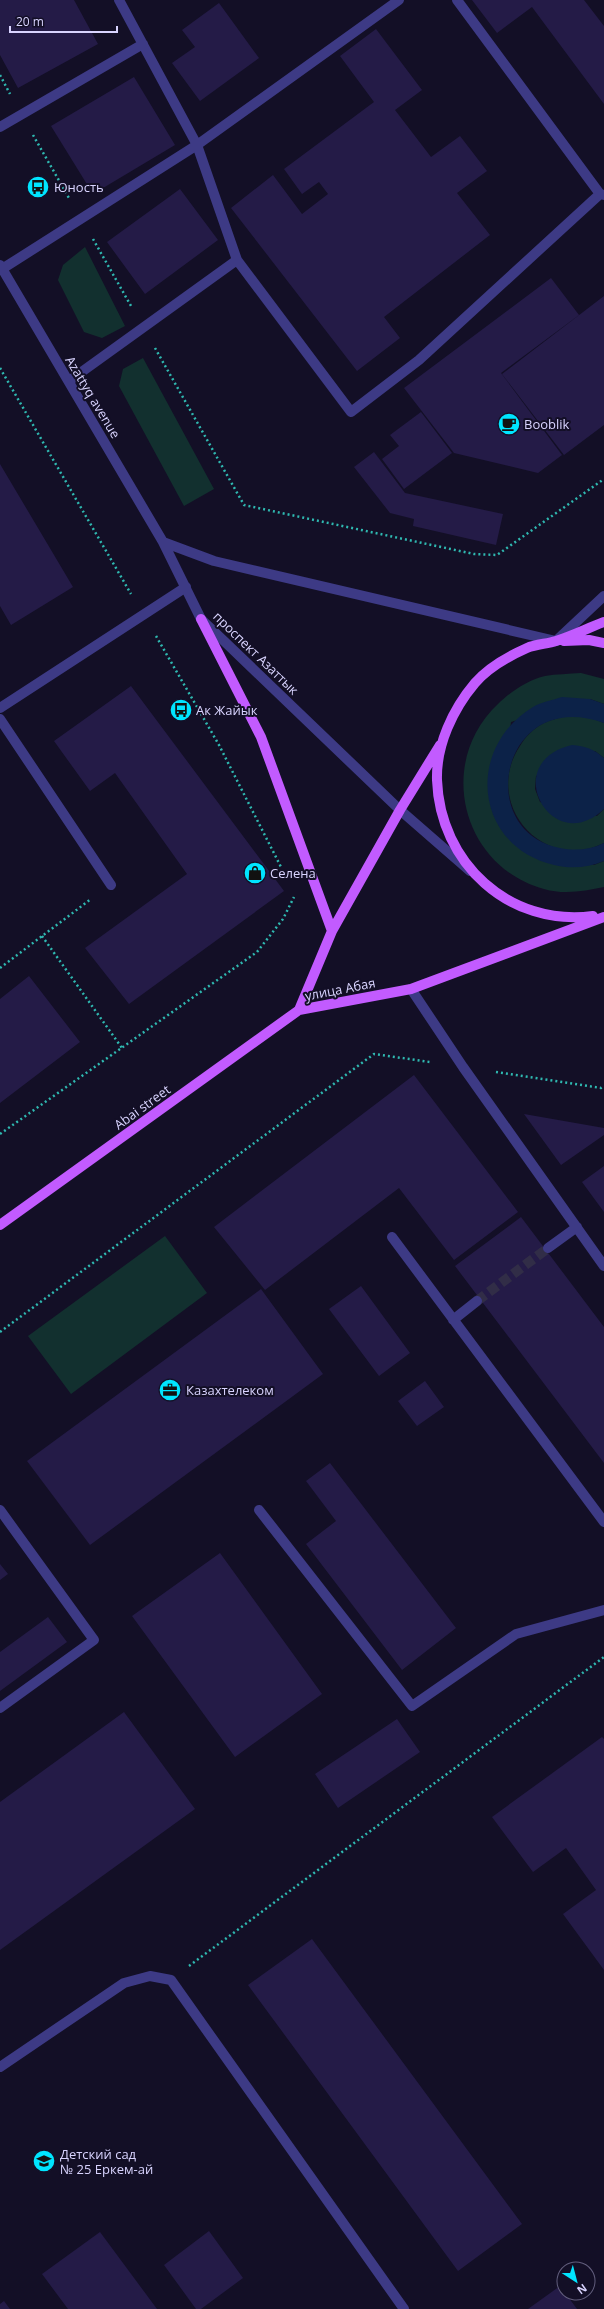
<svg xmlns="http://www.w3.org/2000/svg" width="604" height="2309" font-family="'Open Sans',sans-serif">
	<rect width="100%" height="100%" fill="#130f26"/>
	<path fill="#12302f" d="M85,247L125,326L102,338L84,332L58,280L63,265Z
		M143,358L214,489L184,506L119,386L123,369Z
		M581,673L604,679V704L590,699L511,722L498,825L594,865L604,861V887C585,891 564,895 544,889C461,866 436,762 498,704C510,692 528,680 545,676C556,674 569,674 581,673Z
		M564,716H586L604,723V758L595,751L536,776L535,789L540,802L597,816L604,809V843C542,874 482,802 520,746C525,737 534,728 544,723C550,720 557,719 564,716Z
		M165,1236L207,1293L71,1394L28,1336Z"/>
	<path fill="#0c2248" d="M562,697L590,699L604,704V723C502,686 472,831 560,848C575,851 590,850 604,843V861C588,868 570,869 554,865C474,846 465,748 533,707C541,702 553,700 562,697Z
		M572,745C585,746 594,749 604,758V809C552,859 498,762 572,745Z"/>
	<path fill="#241b47" d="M0,0H74L98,44L18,88L0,55Z
		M472,0H584L604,26V104L532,7L497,33Z
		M219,3L259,58L200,101L172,63L195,47L182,30Z
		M376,29L422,90L395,110L431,157L460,136L487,171L457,193L490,235L384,317L400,338L357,371L231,208L273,175L302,214L328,194L319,182L302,194L284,169L374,102L340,56Z
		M134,77L175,145L93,194L51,126Z
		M180,189L218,240L145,294L107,242Z
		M551,278L579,315L501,373L562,455L538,473L454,453L404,388Z
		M604,296V425L564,455L502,374Z
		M421,412L452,453L404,489L382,459L399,446L390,435Z
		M374,452L405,493L503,514L496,545L413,526L414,519L390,513L354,467Z
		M0,464L73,587L11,625L0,606Z
		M131,686L284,891L129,1004L85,948L187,874L115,773L90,791L54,741Z
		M29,976L80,1042L0,1103V999Z
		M414,1075L518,1212L454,1260L399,1188L265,1290L214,1227Z
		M524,1114L604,1128V1135L561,1165Z
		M604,1166V1212L582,1182Z
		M521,1217L604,1327V1463L455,1266Z
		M361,1286L410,1353L379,1376L329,1309Z
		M261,1289L323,1374L90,1545L27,1461Z
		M425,1381L444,1407L417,1426L398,1401Z
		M330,1463L456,1628L402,1670L306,1544L336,1521L306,1481Z
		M220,1553L322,1694L235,1757L132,1616Z
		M0,1564L8,1574L0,1580Z
		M48,1617L67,1642L0,1691V1652Z
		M124,1712L195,1809L0,1950V1802Z
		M397,1719L420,1752L338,1808L315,1774Z
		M602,1737L604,1739V1970L563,1914L596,1890L566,1848L533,1872L492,1817Z
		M312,1939L522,2224L458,2271L248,1985Z
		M209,2231L243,2278L201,2309H196L164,2265Z
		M100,2232L157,2309H68L42,2274Z
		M560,2286L577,2309H528Z
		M4,2301L10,2309H0V2304Z"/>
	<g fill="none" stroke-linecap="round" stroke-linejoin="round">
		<path stroke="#312d47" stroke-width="10" stroke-dasharray="10 5" stroke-linecap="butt" d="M477,1301L548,1248"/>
		<path stroke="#2fb8b0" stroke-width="2.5" stroke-dasharray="2 3" stroke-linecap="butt" d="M0,75L10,94
			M33,135L69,198
			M93,239L131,306
			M155,348L244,505L474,554L497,555L604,479
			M0,368L131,594
			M156,636L219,745L282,869
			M42,936L122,1048
			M0,968L91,899
			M496,1072L601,1088L604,1086
			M0,1134L257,952L283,919L294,897
			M0,1332L374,1054L430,1062
			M189,1966L604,1657"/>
		<path stroke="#3d3a85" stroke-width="10" d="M119,0L197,145L237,260L351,412L419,360L600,194
			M457,0L600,194L604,195
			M0,127L143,44
			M0,265L163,542L201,619L400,810L470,871
			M2,269L197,145L399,0
			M69,381L237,260
			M163,542L214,561L556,641L604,596
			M0,708L186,587
			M0,719L111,885
			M411,989L463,1067L604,1266
			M392,1237L604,1522
			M548,1248L577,1227
			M453,1320L477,1301
			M0,1510L94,1640L0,1708
			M259,1510L412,1706L516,1634L604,1610
			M0,2067L124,1983L150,1976L171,1980L404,2309"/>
		<path stroke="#c25bff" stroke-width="10" d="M201,619L261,737L332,931
			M564,641L589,640L604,643
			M593,916C509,927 440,863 437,780C436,745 453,709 475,683C488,668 509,656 527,648C536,644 547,644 556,641C572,636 588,628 604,622
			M299,1010L332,931L400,810L440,745
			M0,1225L299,1010L411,989L604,917"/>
	</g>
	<defs>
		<g id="bus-disc" transform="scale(1.15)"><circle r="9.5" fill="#00e5ff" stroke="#130f26"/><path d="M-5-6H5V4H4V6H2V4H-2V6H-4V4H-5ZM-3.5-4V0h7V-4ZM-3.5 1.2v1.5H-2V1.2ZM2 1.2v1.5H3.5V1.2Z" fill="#111"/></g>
		<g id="cafe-disc" transform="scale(1.15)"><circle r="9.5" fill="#00e5ff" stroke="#130f26"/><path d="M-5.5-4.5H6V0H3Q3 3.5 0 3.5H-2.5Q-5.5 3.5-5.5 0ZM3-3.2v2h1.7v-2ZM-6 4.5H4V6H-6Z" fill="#111"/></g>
		<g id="shop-disc" transform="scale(1.15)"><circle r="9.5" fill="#00e5ff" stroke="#130f26"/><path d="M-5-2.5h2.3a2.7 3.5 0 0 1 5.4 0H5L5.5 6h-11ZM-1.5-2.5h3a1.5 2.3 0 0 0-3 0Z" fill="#111"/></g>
		<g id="office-disc" transform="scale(1.15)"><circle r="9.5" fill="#00e5ff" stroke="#130f26"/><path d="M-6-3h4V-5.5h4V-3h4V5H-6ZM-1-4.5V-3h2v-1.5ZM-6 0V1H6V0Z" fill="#111"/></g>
		<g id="school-disc" transform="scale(1.15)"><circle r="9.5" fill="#00e5ff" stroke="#130f26"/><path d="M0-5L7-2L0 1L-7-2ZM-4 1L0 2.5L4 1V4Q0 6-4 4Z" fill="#111"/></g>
	</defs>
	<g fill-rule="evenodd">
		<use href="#bus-disc" x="38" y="187"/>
		<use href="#cafe-disc" x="509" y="424"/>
		<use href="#bus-disc" x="181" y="710"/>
		<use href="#shop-disc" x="255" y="873"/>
		<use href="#office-disc" x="170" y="1390"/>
		<use href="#school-disc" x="44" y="2161"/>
	</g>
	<g text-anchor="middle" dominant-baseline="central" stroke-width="4" stroke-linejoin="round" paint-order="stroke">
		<g font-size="13" fill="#d9d4ff" stroke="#130f26" text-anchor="start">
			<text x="54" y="187">Юность</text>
			<text x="524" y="424">Booblik</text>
			<text x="196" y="710">Ак Жайык</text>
			<text x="270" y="873">Селена</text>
			<text x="186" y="1390">Казахтелеком</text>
			<text x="60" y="2154">Детский сад<tspan x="60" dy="15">№ 25 Еркем-ай</tspan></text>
		</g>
		<g font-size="13" fill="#d9d4ff" stroke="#130f26">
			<text transform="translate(93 397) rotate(59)">Azattyq avenue</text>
			<text transform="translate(256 653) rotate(44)">проспект Азаттык</text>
			<text transform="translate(340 989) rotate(-11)">улица Абая</text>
			<text transform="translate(142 1107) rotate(-36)">Abai street</text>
		</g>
	</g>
	<g transform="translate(576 2281) rotate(144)"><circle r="19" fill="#130f26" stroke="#625e7d"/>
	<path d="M0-3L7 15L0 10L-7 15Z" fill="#00e5ff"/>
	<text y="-6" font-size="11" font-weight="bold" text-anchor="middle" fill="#d9d4ff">N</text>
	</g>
	<path d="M10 26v6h107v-6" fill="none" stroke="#d9d4ff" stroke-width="2"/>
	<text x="16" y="26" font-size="12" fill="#d9d4ff" stroke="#130f26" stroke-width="3" paint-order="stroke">20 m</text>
</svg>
